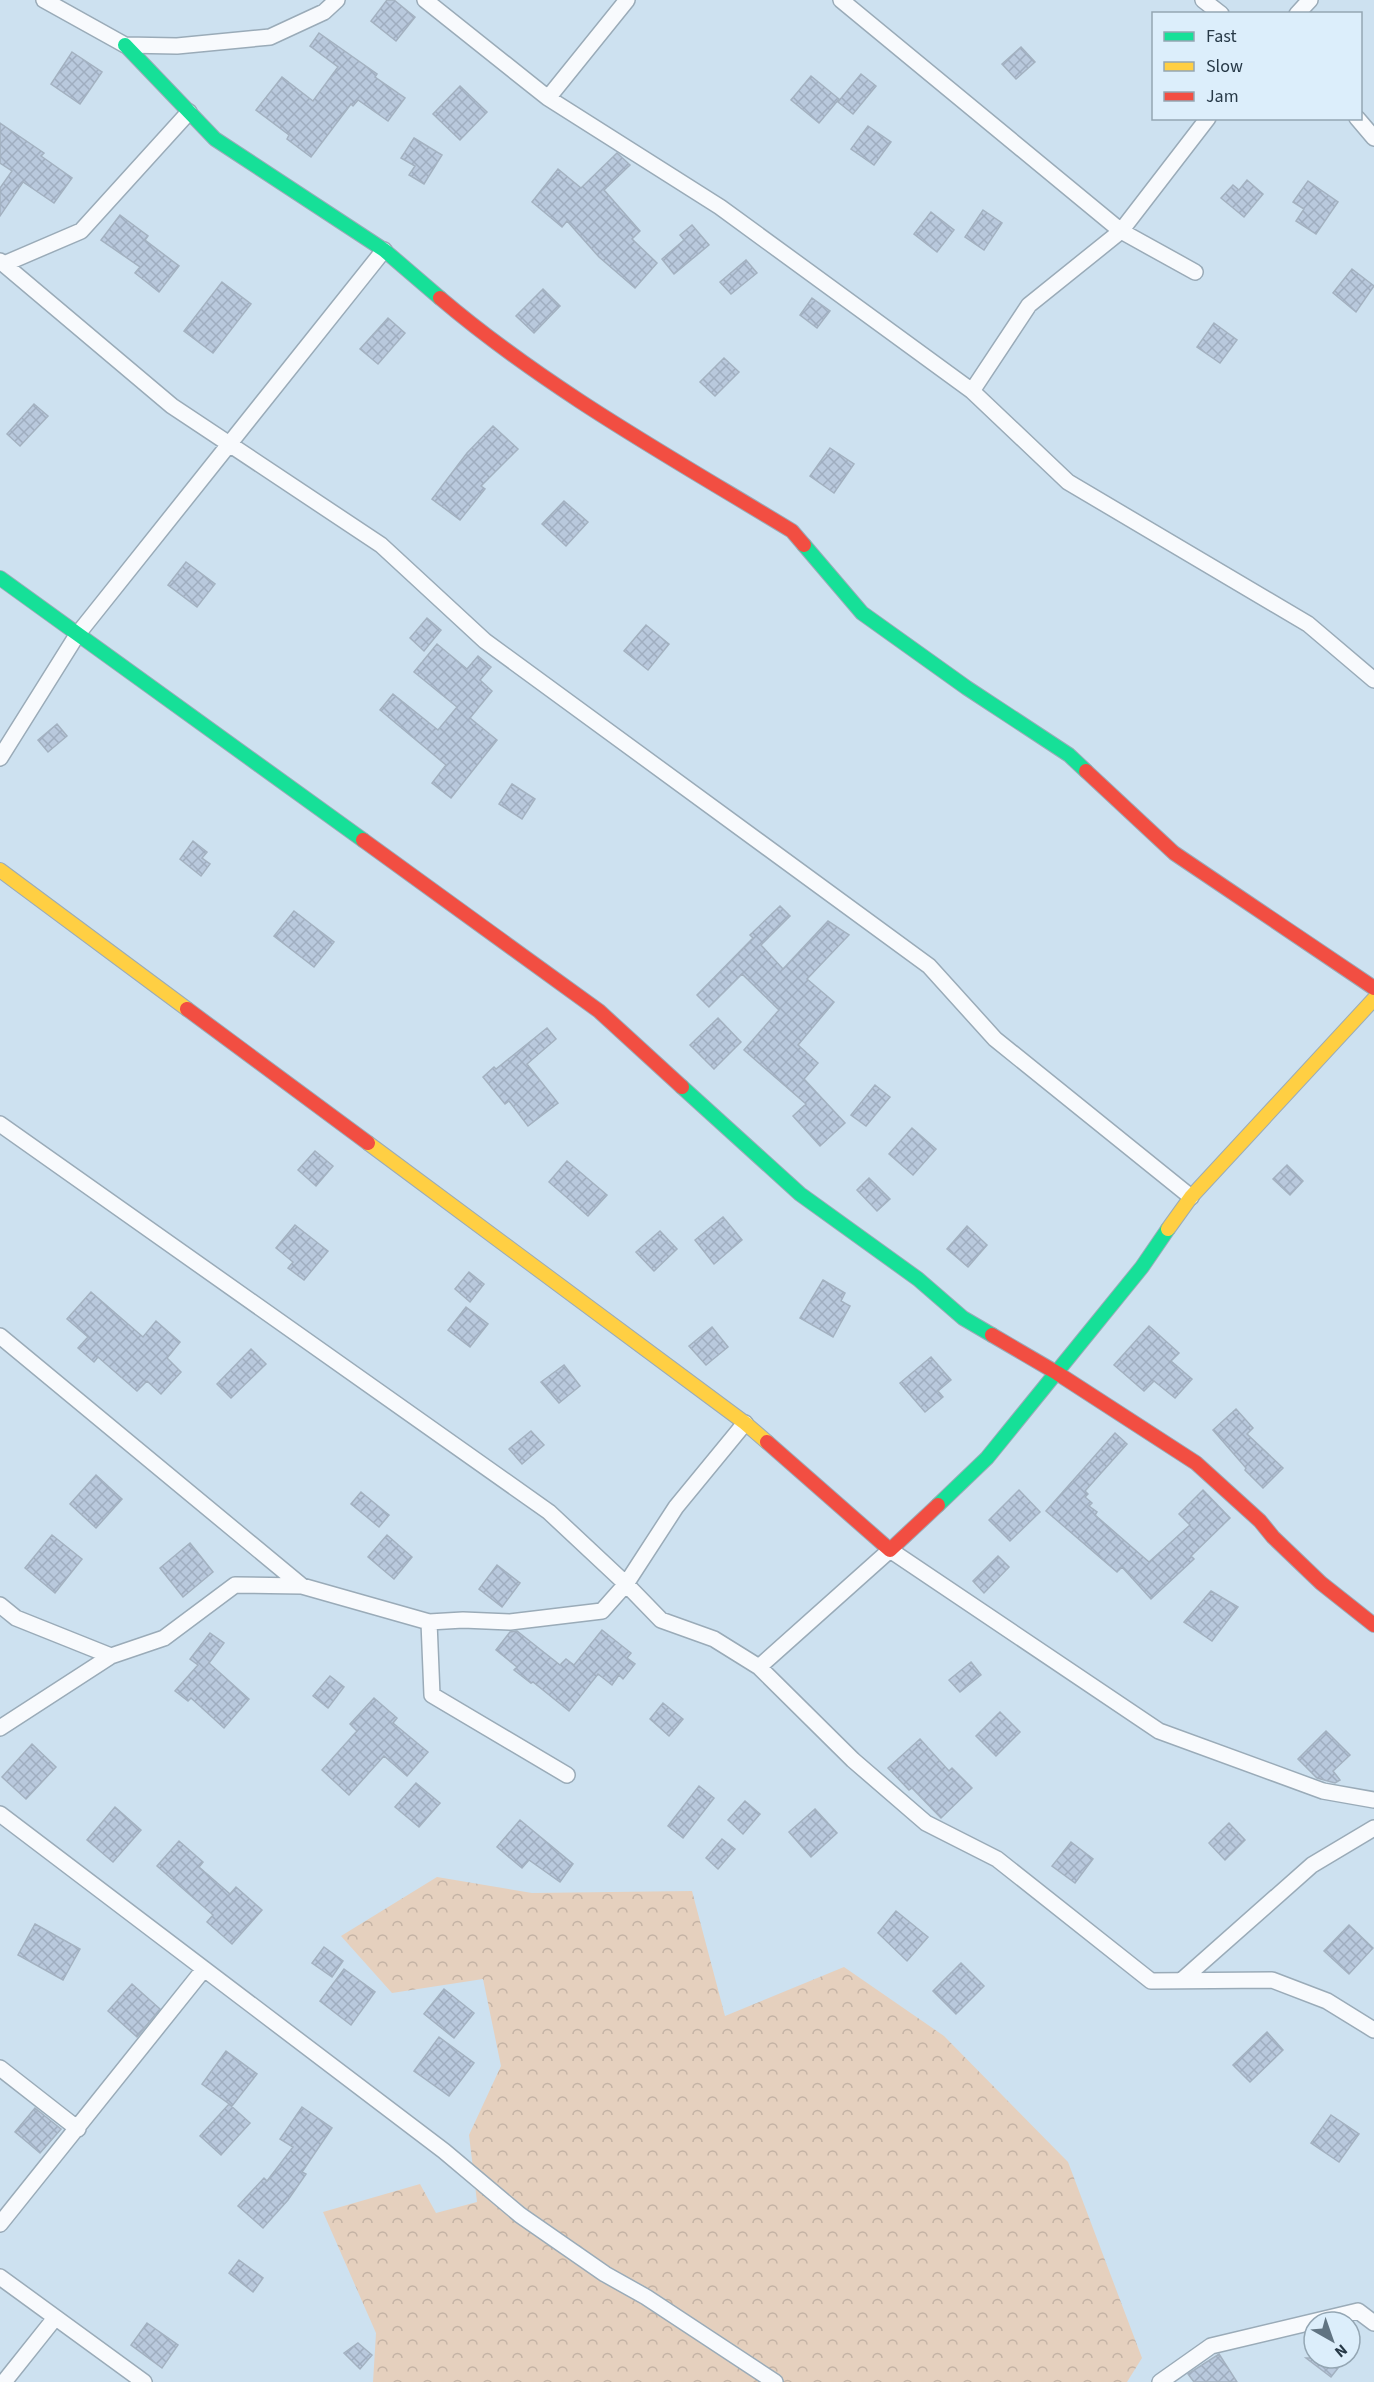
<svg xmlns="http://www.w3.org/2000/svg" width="1374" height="2382" font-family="'Source Sans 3',sans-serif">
	<defs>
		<pattern id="forest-crowns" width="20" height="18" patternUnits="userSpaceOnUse" patternTransform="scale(1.5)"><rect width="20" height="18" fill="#e5d0be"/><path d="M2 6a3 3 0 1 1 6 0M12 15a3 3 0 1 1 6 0" fill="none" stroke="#c4b3a5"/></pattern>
		<pattern id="building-cross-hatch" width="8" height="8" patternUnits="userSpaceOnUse" patternTransform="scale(1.5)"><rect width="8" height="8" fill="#b9c9dd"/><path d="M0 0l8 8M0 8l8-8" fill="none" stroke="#9fadbf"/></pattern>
	</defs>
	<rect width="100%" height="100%" fill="#cde1f0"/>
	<path fill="url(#forest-crowns)" d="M437,1877L532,1893L692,1891L725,2016L844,1967L944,2036L1068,2162L1142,2358L1127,2382H373L376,2333L323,2212L420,2184L436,2213L477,2202L469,2135L501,2066L483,1979L392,1993L341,1936Z"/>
	<path fill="url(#building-cross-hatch)" stroke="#a3b1c0" stroke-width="1.5" d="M387,0H394L415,17L396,41L371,21Z
		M319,33L377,74L375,77L405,98L388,121L358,100L353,106L351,104L311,157L287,139L289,135L256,110L282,77L313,101L338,67L310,46Z
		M1021,47L1035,62L1016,79L1002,64Z
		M72,52L102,72L80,104L51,84Z
		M861,74L876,86L853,114L838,102Z
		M811,76L839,99L819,123L791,100Z
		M460,86L487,112L460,140L433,114Z
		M0,123L44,153L41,156L72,178L54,203L23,182L0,216V188L12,171L0,163Z
		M868,126L891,142L874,165L851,149Z
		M414,138L442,155L424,184L409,175L415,166L401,158Z
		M617,153L630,165L604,190L640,231L632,239L657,263L635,288L599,257L567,221L562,227L532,202L558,169L581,188Z
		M1247,180L1263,194L1244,217L1221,198L1233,185L1239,190Z
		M1308,181L1338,202L1316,234L1296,221L1304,209L1293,202Z
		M983,210L1002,223L984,250L965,237Z
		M931,212L954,230L937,252L914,234Z
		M120,215L148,236L145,240L179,266L159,292L135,273L140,267L101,240Z
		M692,225L709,245L674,274L662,259L684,240L680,235Z
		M746,260L757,273L731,294L720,282Z
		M1352,269L1374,286L1356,312L1333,293Z
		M222,282L251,304L213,353L184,331Z
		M543,289L560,306L534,333L516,316Z
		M812,298L830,311L817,328L800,315Z
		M388,318L405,333L378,364L360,349Z
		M1214,323L1237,340L1220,363L1197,347Z
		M724,358L739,372L715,396L700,382Z
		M34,404L48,416L20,446L7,434Z
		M493,426L518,449L481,486L485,489L460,520L432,499L467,453Z
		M830,448L854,464L834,493L810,476Z
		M564,501L588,522L566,546L542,524Z
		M186,562L215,584L197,607L168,585Z
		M427,618L441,630L424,651L410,638Z
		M646,625L669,644L648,670L624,651Z
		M437,644L467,669L478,656L491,667L480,680L492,691L470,718L497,740L451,798L432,783L446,765L380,710L393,694L438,730L457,707L414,672Z
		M57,724L67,736L48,752L38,740Z
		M512,784L535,799L522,819L499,804Z
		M193,841L207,852L202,858L210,864L201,876L180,859Z
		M780,906L790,916L761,945L783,969L828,921L849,935L807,979L834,1002L798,1045L818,1063L804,1079L845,1123L820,1146L793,1116L806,1104L744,1050L779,1010L742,974L709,1007L697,995L753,938L750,935Z
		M294,911L334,942L314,967L274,936Z
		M718,1018L741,1042L714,1069L690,1045Z
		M547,1028L556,1039L527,1064L558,1103L528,1126L509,1101L505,1104L483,1077L494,1067L496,1069Z
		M875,1085L890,1097L866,1126L851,1115Z
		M912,1128L936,1149L913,1175L889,1154Z
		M315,1151L333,1166L316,1186L298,1170Z
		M567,1161L607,1195L588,1216L549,1182Z
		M1287,1165L1303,1181L1290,1195L1273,1179Z
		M869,1178L890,1199L877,1211L857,1190Z
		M723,1217L742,1240L714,1264L695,1240Z
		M295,1225L328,1251L304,1280L288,1268L293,1262L276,1248Z
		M967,1226L987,1245L968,1267L947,1249Z
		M660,1231L677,1249L654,1271L636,1252Z
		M469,1272L484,1284L470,1302L455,1289Z
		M823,1280L845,1293L841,1301L850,1306L833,1337L800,1318Z
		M91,1292L143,1337L156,1321L180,1342L167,1358L181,1372L161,1394L147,1381L137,1391L98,1357L94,1362L78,1348L88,1337L67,1319Z
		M466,1307L488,1324L470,1347L448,1330Z
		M1149,1326L1179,1353L1171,1361L1192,1379L1175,1398L1154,1381L1144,1391L1114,1365Z
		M712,1327L728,1347L706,1365L689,1346Z
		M251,1349L266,1364L231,1398L217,1384Z
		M931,1357L951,1380L938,1391L943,1397L925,1412L900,1383Z
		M564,1365L580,1386L559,1403L541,1382Z
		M1236,1409L1253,1428L1247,1434L1283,1468L1263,1488L1245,1470L1246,1468L1213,1430Z
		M531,1431L544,1445L522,1464L509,1449Z
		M1115,1433L1127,1444L1085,1491L1088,1494L1085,1497L1092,1503L1089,1506L1097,1512L1095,1515L1149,1562L1190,1525L1179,1514L1203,1490L1230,1518L1191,1556L1194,1559L1151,1599L1122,1567L1117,1572L1046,1511Z
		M96,1475L122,1499L96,1528L70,1504Z
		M1019,1490L1040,1512L1010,1541L989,1520Z
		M361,1492L389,1515L379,1527L351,1504Z
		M52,1535L82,1559L55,1593L25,1568Z
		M387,1535L412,1557L394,1579L368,1557Z
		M190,1543L213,1572L183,1597L160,1568Z
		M998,1556L1009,1567L984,1593L973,1581Z
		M497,1565L520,1583L502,1607L479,1589Z
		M1211,1591L1238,1607L1212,1641L1184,1622Z
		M602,1630L631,1653L627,1658L635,1664L623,1679L619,1675L612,1685L598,1674L569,1711L533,1682L531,1683L514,1670L517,1667L496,1650L510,1632L517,1631L560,1665L566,1659L574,1665Z
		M210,1633L224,1643L209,1663L249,1699L224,1728L191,1698L188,1701L175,1691L198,1665L190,1659Z
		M971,1662L981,1675L960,1692L949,1680Z
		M330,1676L344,1687L328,1708L313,1696Z
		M374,1698L397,1718L393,1723L428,1752L407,1776L384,1756L349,1795L322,1770L357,1731L350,1724Z
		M663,1703L683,1719L669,1736L650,1719Z
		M1000,1712L1020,1732L996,1756L976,1736Z
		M1326,1731L1350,1755L1333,1771L1340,1780L1335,1783L1317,1778L1298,1759Z
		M920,1739L949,1771L952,1768L972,1788L941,1818L912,1788L909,1790L888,1768Z
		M32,1744L56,1767L26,1799L2,1777Z
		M416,1783L440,1803L419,1827L395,1807Z
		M699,1786L714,1798L683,1838L668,1826Z
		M745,1801L760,1814L743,1834L728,1820Z
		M115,1807L141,1830L113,1862L87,1840Z
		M815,1809L837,1833L811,1857L789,1832Z
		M520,1820L573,1864L560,1882L529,1860L522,1868L497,1847Z
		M1229,1823L1245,1840L1225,1860L1209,1843Z
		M722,1839L735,1849L718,1869L706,1858Z
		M179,1841L203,1862L199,1867L230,1894L236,1887L262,1910L232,1944L207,1922L213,1915L157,1866Z
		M1071,1842L1093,1859L1075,1883L1052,1866Z
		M896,1911L928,1937L907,1961L878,1933Z
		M35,1924L80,1949L63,1980L18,1955Z
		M1349,1925L1373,1948L1349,1974L1324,1951Z
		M324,1947L343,1961L332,1977L312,1963Z
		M961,1963L984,1986L956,2014L933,1991Z
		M344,1969L375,1992L351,2025L320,2001Z
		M132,1984L160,2009L137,2037L108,2011Z
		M444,1989L474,2013L454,2038L424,2014Z
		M1267,2032L1283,2050L1250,2082L1233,2065Z
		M439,2037L474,2063L449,2096L414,2071Z
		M226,2051L257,2074L232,2106L202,2084Z
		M229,2104L250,2123L221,2155L200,2136Z
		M302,2107L332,2128L302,2172L306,2174L288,2200L263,2228L238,2206L264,2178L267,2181L293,2147L280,2139Z
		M35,2108L61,2129L40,2153L15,2132Z
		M1331,2115L1359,2134L1339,2162L1311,2143Z
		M239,2260L263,2278L253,2292L229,2273Z
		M147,2323L178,2345L162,2368L131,2345Z
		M358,2343L372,2355L360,2369L344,2353Z
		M1219,2354L1237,2382H1194L1188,2374Z
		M1306,2358H1346L1331,2377Z"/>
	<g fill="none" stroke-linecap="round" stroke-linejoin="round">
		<g stroke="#9aabb8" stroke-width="18">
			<path id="street" d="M44,0L125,45L177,46L270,37L324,12L337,0
				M425,0L548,98L720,207L972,391L1029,305L1121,231L1195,272
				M841,0L1121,231L1208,118
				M1203,0L1221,14
				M1297,14L1310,0
				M548,98L627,0
				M1357,118L1374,138
				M0,261L172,406L381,545L485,641L929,966L995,1039L1191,1197
				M4,264L81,231L189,112
				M972,391L1068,482L1308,624L1374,680
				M0,758L77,635L384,250
				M0,1124L549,1512L626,1584L661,1620L714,1639L759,1667L853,1760L926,1823L997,1859L1151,1981L1272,1980L1327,2001L1374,2030
				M0,1336L302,1586
				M0,1605L16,1618L111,1656
				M429,1622L463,1620L510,1622L602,1611L626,1584L676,1507L745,1423
				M759,1667L890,1550L1159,1731L1323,1791L1374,1800
				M0,1728L111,1656L164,1638L235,1585L302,1586L429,1622L432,1695L567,1775
				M0,1814L444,2151L520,2215L605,2274L646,2297L775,2382
				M1182,1980L1312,1865L1374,1828
				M0,2068L78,2129
				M0,2224L204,1969
				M0,2277L144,2382
				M4,2382L55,2318
				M1160,2382L1211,2346L1358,2311L1374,2323"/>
		</g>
		<g stroke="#9aabb8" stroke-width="16">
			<path id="fast" d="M125,45L215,139L384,250L440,298
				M804,545L862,613L967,688L1069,755L1086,771
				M0,578L363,840
				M682,1087L800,1194L918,1279L963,1318L992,1335
				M938,1505L987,1458L1142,1267L1168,1229"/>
		</g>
		<g stroke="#9aabb8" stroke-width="16">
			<path id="slow" d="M0,870L187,1009
				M368,1143L745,1423L767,1442
				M1168,1229L1191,1197L1374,999"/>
		</g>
		<g stroke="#9aabb8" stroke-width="16">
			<path id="jam" d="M440,298C547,389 672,458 792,531L804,545
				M1086,771L1174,853L1374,988
				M363,840L599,1011L682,1087
				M187,1009L368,1143
				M992,1335L1057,1373L1196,1463L1260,1521L1273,1537L1321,1583L1374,1625
				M767,1442L890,1550L938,1505"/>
		</g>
		<use href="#street" stroke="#f8fafd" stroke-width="15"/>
		<use href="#fast" stroke="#16e098" stroke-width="14"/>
		<use href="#slow" stroke="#ffcf43" stroke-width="14"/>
		<use href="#jam" stroke="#f24e42" stroke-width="14"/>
	</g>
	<rect x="1152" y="12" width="210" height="108" fill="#dceefb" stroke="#94a6b3" stroke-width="1.5"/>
	<rect x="1164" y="32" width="30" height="9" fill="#16e098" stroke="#94a6b3" stroke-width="1.5"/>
	<text x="1206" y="42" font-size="18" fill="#273947">Fast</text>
	<rect x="1164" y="62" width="30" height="9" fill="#ffcf43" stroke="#94a6b3" stroke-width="1.5"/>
	<text x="1206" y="72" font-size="18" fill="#273947">Slow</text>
	<rect x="1164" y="92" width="30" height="9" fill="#f24e42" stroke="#94a6b3" stroke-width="1.5"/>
	<text x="1206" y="102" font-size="18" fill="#273947">Jam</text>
	<g transform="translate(1332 2340) rotate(140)"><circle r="28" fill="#dceefb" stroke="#94a6b3" stroke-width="1.5"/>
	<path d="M0-4.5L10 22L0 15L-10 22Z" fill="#617482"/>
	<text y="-9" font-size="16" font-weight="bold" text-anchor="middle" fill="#273947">N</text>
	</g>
</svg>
